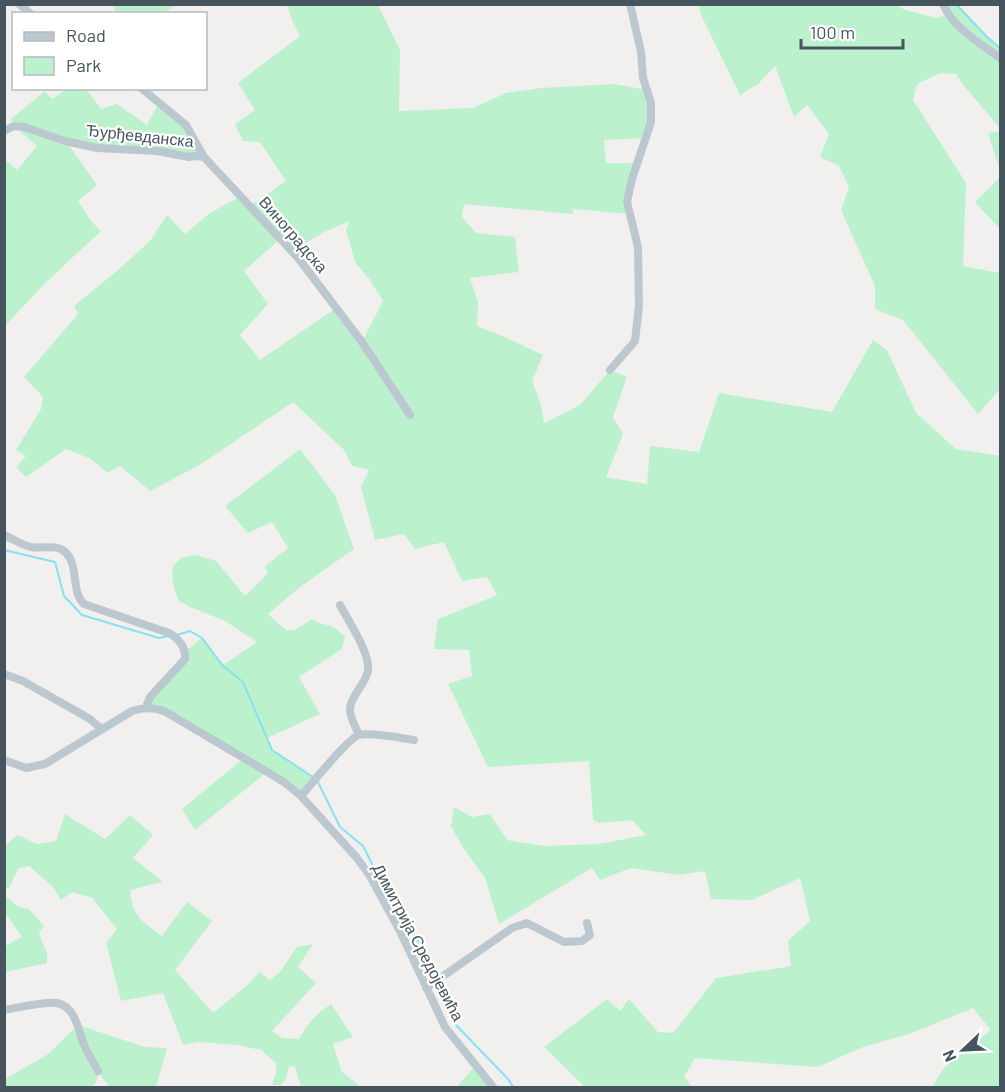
<svg xmlns="http://www.w3.org/2000/svg" width="1005" height="1092" font-family="Barlow,sans-serif">
	<rect width="100%" height="100%" fill="#f2efef"/>
	<path fill="#bbf2cd" fill-rule="evenodd" d="M117,5V4L175,5L164,13H118L113,8Z
		M287,5H378L400,50L399,111L473,108L506,93L541,88L615,84L647,90L651,103L645,138L604,140L606,163H637L632,179L631,214L573,209V214L464,204L462,217L476,233L515,237L519,272L470,278L478,302L477,326L505,337L543,355L532,381L541,404L544,423L580,405L610,370L627,377L613,417L623,434L606,477L647,484L650,446L699,452L719,393L832,412L873,340L887,350L916,413L937,432L956,449L1000,456V1087H932L944,1068L991,1030L973,1008L912,1033L863,1047L818,1067L695,1058L684,1077L692,1087H582L583,1085L544,1047L607,999L620,1011L629,999L658,1032L673,1033L716,978L791,966L788,941L810,921L800,878L752,900L711,899L705,871L679,875L631,868L600,880L592,868L499,924L485,878L462,846L451,826L454,807L472,817L490,814L507,840L544,846L598,844L646,835L632,820L599,823L593,820L589,761L488,767L448,684L472,676L469,650L434,649L438,619L497,595L487,577L462,581L444,542L415,549L404,534L375,540L361,487L369,470L352,466L344,450L293,402L198,466L150,491L120,466L107,473L91,459L66,449L26,477L16,467L26,456L16,450L41,409L43,397L24,377L78,314L74,306L117,271L150,241L167,215L185,234L210,213L241,196L251,205L286,181L260,142L243,141L235,124L255,110L238,83L300,36L292,20ZM350,221L346,230L355,262L370,280L383,301L362,342L336,308L260,360L240,335L268,304L244,271L280,239L292,251L324,232Z
		M699,5H896L905,10L936,18L947,14L943,5H956L987,37L1000,48V128L964,86L956,74L940,73L917,84L913,100L966,183L963,266L1000,273V389L978,414L903,320L875,309V286L841,210L849,187L839,166L820,157L829,134L807,105L794,117L775,66L758,84L740,95L701,15Z
		M68,88L86,89L101,109L117,104L147,125L159,102L186,125L204,157L66,141L97,185L78,201L91,221L101,231L44,284L5,326L4,159L17,170L37,146L14,126L11,119L45,91L52,99Z
		M1000,131V171L988,133Z
		M1000,177V229L975,202Z
		M300,449L335,495L354,549L300,587L268,614L286,630H295L312,619L320,623L333,627L345,636L342,649L299,677L320,714L267,738L272,750L317,779L301,796L267,772L195,830L182,809L243,759L147,702L185,652L202,638L223,665L257,642L225,621L188,606L179,601L174,589L172,574L173,566L181,558L195,555L216,561L245,596L268,573L265,566L288,548L272,522L248,533L225,506Z
		M65,814L105,839L130,815L153,835L133,858L163,882L148,885L130,891C132,916 143,922 162,936L187,902L212,921L175,970L213,1013L245,987L260,972L270,980L280,972L297,947L313,944L298,967L316,983L272,1031L282,1038L299,1039C309,1022 315,1015 331,1004L353,1037L333,1044L342,1072L361,1087H301L295,1067L289,1066L286,1079L280,1085H272L276,1073V1063L261,1050L237,1045L199,1042L183,1045L163,993L121,1001L106,943L117,929L92,898L72,892L61,900L53,887L29,866L18,869L9,888L5,889V846L17,835L37,844L56,841Z
		M5,896L19,907L29,909L44,926L39,933L47,953V963L5,972V946L22,937L5,913Z
		M78,1025L145,1047L167,1048L156,1087H109L98,1071L97,1081L92,1087H5L4,1080L48,1054Z
		M476,1065L494,1088H456Z"/>
	<g fill="none" stroke-linecap="round" stroke-linejoin="round">
		<path stroke="#86e1f1" stroke-width="2" d="M956,4L987,37L1000,48
			M4,550L55,562L64,596L82,615L159,638L169,636
			M177,635L190,631L202,638L223,666L243,682L272,750L313,777
			M317,780L340,827L363,846L383,885L423,949L456,1025L508,1079L514,1088"/>
		<path stroke="#bcc8cf" stroke-width="8" d="M19,4L31,14
			M943,4C953,28 980,43 1000,58
			M141,88L186,125L204,157L299,259L362,342L410,415
			M4,131L14,126L24,127L65,141L97,148L157,151L189,157L195,156L204,157
			M610,370L635,341L639,306L638,247L627,202L632,179L651,122V103L643,78L641,52L630,4
			M4,535C13,539 22,545 31,547C42,549 55,544 64,551C80,564 70,591 84,604L169,633C179,639 186,648 185,659L150,697L146,707
			M340,605C348,620 367,649 368,665C370,681 352,692 350,708C349,717 356,727 359,735
			M4,674L23,681L90,719L98,726L101,730
			M4,760L26,768L45,764L132,711C144,707 154,707 166,712L284,782L301,796L357,858L370,876L400,931L445,1027L494,1088
			M301,796C311,785 348,738 359,735C370,732 402,738 414,740
			M426,988L512,928L527,923L564,942L582,941L590,935L587,923
			M4,1010C17,1008 45,1001 57,1003C76,1007 78,1030 84,1045C88,1054 93,1062 98,1071"/>
	</g>
	<g text-anchor="middle" dominant-baseline="central" stroke-width="4.5" stroke-linejoin="round" paint-order="stroke">
		<g font-size="16" fill="#46545e" stroke="#fff">
			<text transform="translate(140 135) rotate(6)">Ђурђевданска</text>
			<text transform="translate(294 234) rotate(49)">Виноградска</text>
			<text transform="translate(419 942) rotate(62)">Димитрија Средојевића</text>
		</g>
	</g>
	<rect width="1005" height="1092" fill="none" stroke="#46545e" stroke-width="12"/>
	<rect x="12" y="12" width="195" height="78" fill="#ffffff" stroke="#b5bbbf" stroke-width="1.5"/>
	<rect x="24" y="32" width="30" height="9" fill="#bcc8cf" stroke="#b5bbbf" stroke-width="1.5"/>
	<text x="66" y="42" font-size="18" fill="#46545e">Road</text>
	<rect x="24" y="57" width="30" height="18" fill="#bbf2cd" stroke="#b5bbbf" stroke-width="1.5"/>
	<text x="66" y="72" font-size="18" fill="#46545e">Park</text>
	<g transform="translate(963 1050) rotate(247)" stroke="#ffffff" stroke-width="4.5" paint-order="stroke">
	<path d="M0-4.5L10 22L0 15L-10 22Z" fill="#46545e"/>
	<text y="-9" font-size="16" font-weight="bold" text-anchor="middle" fill="#46545e">N</text>
	</g>
	<path d="M801 39v9h102v-9" fill="none" stroke="#46545e" stroke-width="3"/>
	<text x="810" y="39" font-size="18" fill="#46545e" stroke="#ffffff" stroke-width="4.5" paint-order="stroke">100 m</text>
</svg>
